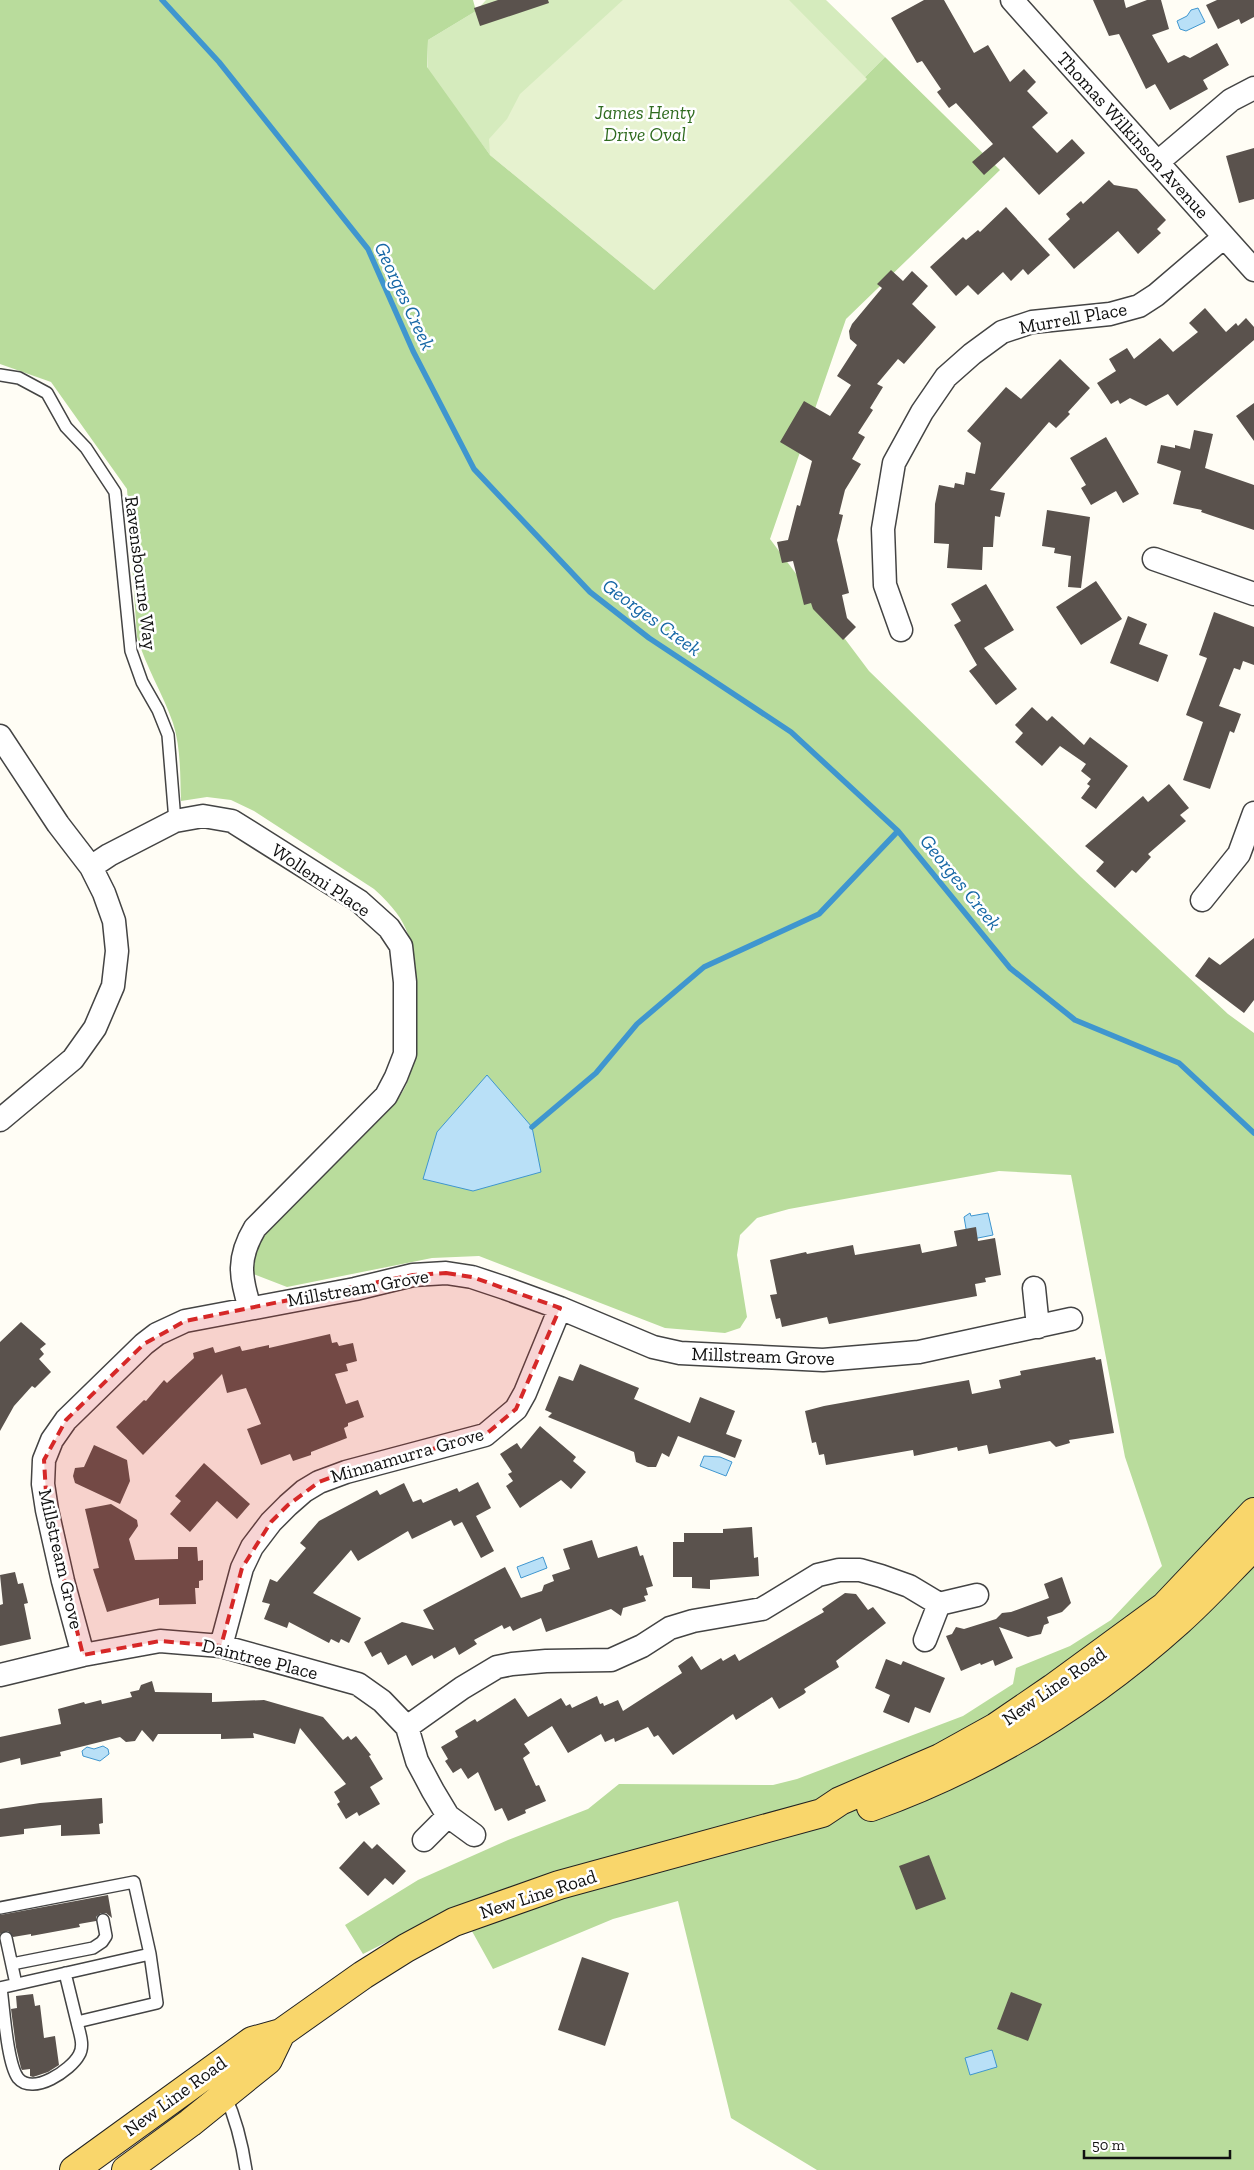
<svg xmlns="http://www.w3.org/2000/svg" width="1254" height="2170" font-family="'Zilla Slab',serif">
	<rect width="100%" height="100%" fill="#fffdf5"/>
	<path fill="#d5ebbd" d="M486,0H826L885,57L654,290L490,155L468,125L427,79L428,40L476,11Z"/>
	<path fill="#b9dc9c" d="M0,0H473L476,11L428,40L427,67L490,155L654,290L885,57L1000,170L846,319L770,539L869,671L1081,877L1228,1014L1254,1033V2170H817L731,2118L678,1901L613,1919L493,1969L458,1906L363,1954L345,1925L418,1880L508,1840L588,1809L619,1784L773,1785L797,1779L963,1716L1013,1684L1016,1668L1070,1646L1111,1620L1162,1566L1125,1457L1071,1175L999,1171L789,1209L757,1218L740,1235L737,1255L747,1317L740,1328L725,1333L665,1328L479,1256L432,1258L287,1287L251,1273V1254L264,1233C294,1203 325,1173 355,1143C372,1126 398,1105 407,1083C418,1054 415,1023 415,993C415,944 411,922 374,889L254,811L231,800L207,797L181,801C180,775 181,748 173,723C163,694 146,667 137,637L127,489L51,382L0,364Z"/>
	<path fill="#e6f2cf" d="M623,0H789L867,79L654,290L490,155L489,139L507,119L520,94Z"/>
	<path fill="#b9e0f7" stroke="#3f96cf" d="M1198,8L1205,22L1186,31L1180,29L1177,21L1187,16L1191,10Z
		M487,1075L532,1127L541,1172L473,1191L423,1179L437,1132Z
		M970,1213L971,1216L988,1213L993,1235L968,1240L964,1217Z
		M704,1456L720,1457L732,1462L726,1476L700,1466Z
		M543,1557L547,1568L521,1578L517,1567Z
		M103,1746L108,1749L109,1754L100,1761L83,1756L82,1751L87,1747L94,1749Z
		M992,2050L997,2067L970,2075L965,2058Z"/>
	<g fill="none" stroke-linecap="round" stroke-linejoin="round">
		<path stroke="#3f96cf" stroke-width="5.5" d="M162,0L219,62L368,249L413,351L474,469L590,592L649,638L791,732L898,831L1010,968L1075,1020L1179,1063L1254,1133
			M532,1127L596,1073L637,1024L704,967L819,914L898,831"/>
	</g>
	<path fill="#5a524d" d="M498,0H548L549,3L480,26L474,8Z
		M924,0H944L974,53L988,45L1010,82L1024,69L1036,82L1027,91L1048,113L1032,127L1057,153L1072,139L1085,153L1039,195L1004,157L984,175L972,162L993,144L956,103L949,108L937,92L941,89L922,61L917,63L891,18Z
		M1093,0H1124L1126,8L1147,0H1161L1169,29L1152,35L1168,63L1184,55L1190,58L1217,43L1229,65L1203,80L1208,89L1170,110L1155,84L1146,89L1119,34L1109,36Z
		M1217,0H1254V17L1241,24L1239,19L1218,29L1206,5Z
		M1254,148V199L1239,203L1226,156Z
		M1109,180L1114,185L1137,189L1166,220L1157,229L1161,233L1138,254L1118,231L1074,269L1048,239L1070,219L1066,214L1081,201L1083,204Z
		M1006,207L1050,255L1028,275L1023,269L1011,281L1003,272L978,295L968,285L956,296L930,267L963,237L966,240L978,230L980,232Z
		M891,270L903,281L912,271L928,286L912,304L936,327L904,364L898,359L877,384L883,387L870,408L873,410L858,433L865,437L852,459L861,464L845,490L839,514L843,515L837,540L849,593L842,595L847,618L856,627L843,640L813,609L811,603L804,605L793,561L782,563L777,542L788,540L797,505L800,506L812,461L780,442L804,401L830,416L851,385L837,376L857,345L850,339L849,331L852,324L882,288L877,284Z
		M1205,308L1226,332L1236,323L1238,326L1246,318L1254,327V340L1177,406L1168,394L1146,406L1130,398L1120,404L1118,400L1111,404L1097,383L1116,371L1109,359L1127,348L1134,359L1160,338L1173,352L1198,332L1189,323Z
		M1060,359L1090,388L1068,412L1070,414L1056,428L1049,422L990,490L1005,493L1000,517L995,516L993,547H983L982,570L947,568L949,544L934,543L935,504L939,485L954,488L955,483L964,485L966,472L975,474L981,443L967,431L1006,387L1021,399Z
		M1254,403V441L1236,416Z
		M1194,430L1213,434L1205,468L1254,485V530L1201,512L1202,510L1173,504L1181,471L1157,463L1161,445L1175,448V445L1190,449Z
		M1106,437L1139,494L1123,503L1116,491L1091,505L1081,488L1086,485L1070,458Z
		M1047,510L1090,517L1081,588L1068,587L1071,556L1054,553L1055,548L1042,546Z
		M1096,581L1122,619L1081,645L1056,607Z
		M986,584L1014,630L984,648L1017,689L996,705L969,671L977,665L954,625L961,621L951,604Z
		M1214,612L1254,627V665L1243,661L1240,670L1234,668L1219,706L1241,714L1234,733L1230,731L1210,789L1183,780L1203,722L1186,715L1207,658L1199,655Z
		M1128,616L1147,624L1139,644L1168,655L1158,682L1110,663Z
		M1032,707L1047,721L1052,716L1084,745L1090,737L1128,766L1096,809L1081,798L1090,786L1087,784L1091,779L1081,771L1086,764L1060,746L1042,766L1015,742L1023,733L1015,725Z
		M1169,784L1189,808L1180,815L1186,821L1148,854L1151,857L1136,873L1132,870L1115,888L1096,871L1104,862L1085,846L1143,796L1148,802Z
		M1254,938V1000L1244,1013L1195,976L1209,957L1220,965Z
		M976,1227L978,1241L995,1238L1001,1275L985,1278L986,1282L975,1284L977,1296L829,1324L827,1317L782,1327L780,1318L776,1319L770,1295L777,1294L770,1260L806,1252L807,1254L853,1245L855,1255L920,1244L922,1253L957,1246L954,1231Z
		M21,1322L46,1344L40,1349L44,1354L39,1359L51,1372L35,1388L32,1386L14,1406L0,1431V1342Z
		M330,1334L332,1343L337,1342L339,1346L353,1343L357,1361L346,1364L348,1371L335,1374L346,1404L358,1400L364,1417L348,1423V1426L344,1428L347,1438L311,1452V1455L293,1461L290,1454L261,1465L247,1429L261,1424L246,1388L227,1393L222,1374L143,1455L116,1427L144,1400L146,1401L164,1380L167,1383L194,1358L193,1353L213,1347L215,1353L240,1346L242,1351L269,1345V1348Z
		M1095,1357L1096,1360L1101,1359L1114,1433L1069,1440L1070,1443L1056,1447L1050,1441L989,1454L987,1445L958,1451L957,1447L914,1456L913,1450L826,1465L824,1454L819,1455L816,1442L812,1443L805,1411L824,1406L969,1380L972,1394L1001,1388L999,1380L1021,1375L1020,1371Z
		M580,1364L639,1388L634,1399L690,1423L700,1397L735,1411L726,1434L742,1440L735,1458L678,1436L669,1457L662,1453L656,1467H648L636,1462L634,1452L548,1417L552,1413L545,1410L559,1376L573,1381Z
		M540,1426L576,1457L573,1461L586,1472L571,1489L561,1480L520,1508L506,1486L513,1481L508,1474L512,1472L500,1454L517,1443L521,1449Z
		M94,1445L127,1460L130,1481L120,1504L75,1483L73,1476L75,1468L84,1467Z
		M204,1463L250,1504L237,1519L217,1501L190,1532L170,1514L181,1501L175,1496Z
		M478,1482L491,1508L476,1516L494,1551L481,1558L462,1522L454,1526L451,1520L412,1539L408,1531L358,1561L351,1550L313,1593L361,1618L349,1643L341,1639L339,1643L331,1639L329,1643L289,1622L287,1628L264,1619L270,1604L262,1602L270,1579L277,1582L306,1548L300,1543L319,1521L377,1490L380,1495L404,1483L413,1502L421,1499L423,1503L457,1488L459,1492Z
		M111,1504L137,1520L138,1526L129,1539L135,1560L178,1559V1547H197L198,1561L203,1560V1580L199,1581V1588H195L196,1604L159,1605V1598L107,1612L93,1569L99,1568L85,1509Z
		M752,1527L754,1558L758,1557L759,1576L710,1580V1589L692,1588V1577H673V1542H684V1533H723V1529Z
		M592,1540L598,1558L637,1546L640,1556L643,1555L653,1586L646,1588L648,1595L644,1596L646,1601L623,1608L621,1616L611,1609L546,1632L541,1618L513,1631L510,1626L504,1629L502,1625L474,1640L477,1644L459,1655L455,1647L434,1659L432,1655L412,1666L406,1655L388,1665L381,1652L372,1657L364,1642L402,1622L434,1630L423,1610L505,1567L521,1598L542,1591L544,1585L554,1581L552,1575L570,1569L563,1549Z
		M15,1572L18,1584L23,1583L28,1603L24,1604L31,1639L0,1646V1605L3,1604L0,1575Z
		M1062,1577L1071,1603L1062,1612L1047,1617L1049,1623L1044,1625L1041,1634L1028,1637L999,1627L1013,1658L995,1666L993,1660L981,1665L980,1663L961,1671L946,1636L952,1634L956,1627L964,1629L996,1619L1002,1613L1011,1612L1049,1598L1044,1584Z
		M845,1593L856,1594L868,1610L873,1607L886,1623L836,1661L839,1667L804,1689L806,1692L804,1694L779,1709L772,1697L736,1720L733,1714L673,1755L658,1735L654,1737L648,1727L615,1742L614,1738L605,1742L601,1734L568,1753L552,1726L524,1744L530,1753L523,1758L536,1786L539,1785L546,1801L525,1810L526,1813L508,1821L502,1808L495,1811L478,1772L468,1779L461,1768L453,1773L445,1761L448,1759L441,1747L458,1737L455,1731L475,1719L477,1722L515,1698L528,1717L561,1698L566,1706L570,1704L572,1708L597,1696L600,1704L603,1703L604,1706L618,1700L623,1711L682,1673L678,1666L692,1656L701,1670L721,1658L723,1661L735,1654L739,1661L824,1612L822,1609Z
		M886,1659L901,1665L903,1661L945,1678L930,1713L915,1707L909,1723L883,1712L890,1695L875,1688Z
		M152,1681L155,1692L212,1693V1702L264,1700L323,1717L343,1740L348,1736L351,1740L356,1736L371,1755L369,1756L383,1779L370,1787L380,1804L359,1816L357,1812L346,1819L337,1804L340,1802L334,1792L346,1784L300,1728L295,1744L253,1733L254,1738L221,1739V1734H158L153,1742L142,1730L135,1741L126,1742L120,1737L60,1752L61,1756L21,1765L20,1758L0,1763V1737L61,1724L58,1709L84,1702L85,1704L101,1700L102,1704L132,1697L130,1692L139,1690L141,1685Z
		M102,1798L103,1823L99,1824L100,1834L61,1836V1825L24,1829V1834L0,1837V1809L40,1803Z
		M364,1841L372,1849L377,1844L406,1871L393,1885L385,1878L368,1896L339,1868Z
		M929,1855L946,1899L916,1910L899,1866Z
		M108,1895L112,1918L106,1913H101L96,1917V1921L79,1924L80,1927L31,1936V1934L13,1937L8,1931L0,1934V1915Z
		M582,1957L629,1973L605,2046L558,2030Z
		M1011,1992L1042,2004L1028,2041L997,2029Z
		M33,1994L35,2006L40,2005L44,2038L55,2036L59,2065L48,2072L33,2077L30,2076V2069L22,2070L21,2068L16,2047L11,2009L17,2008L16,1996Z"/>
	<g fill="none" stroke-linecap="round" stroke-linejoin="round">
		<g stroke="#444" stroke-width="14">
			<path id="service" d="M0,375L19,378L47,393L66,427L86,448L115,492L131,651L142,682L158,710L168,735L175,821
				M0,1908L134,1882L150,1954
				M6,1938L16,1984
				M12,1964L93,1948L102,1942L106,1936L103,1920
				M0,1988C50,1977 100,1965 150,1954L157,2003L77,2022L65,1973
				M1,1988C4,2009 7,2063 18,2078C33,2096 71,2070 79,2055C85,2045 79,2032 77,2022
				M225,2095C236,2119 242,2143 246,2170"/>
		</g>
		<g stroke="#444" stroke-width="25">
			<path id="minor" d="M1012,0L1254,270
				M1158,162L1231,100L1254,88
				M1154,559L1254,594
				M901,630L885,585L883,529L894,463L922,412L946,377L972,354L1002,332L1032,322L1110,314L1139,306L1156,295L1224,237
				M0,736L58,824L91,867L104,893L114,921L117,951L113,986L95,1028L73,1059L0,1120
				M91,867L109,855L175,821L203,816L232,821L359,901L389,928L401,946L405,982V1054L396,1077L386,1096L255,1228C237,1258 240,1277 250,1308
				M1202,900L1239,854L1254,813
				M1034,1288L1038,1327
				M925,1640L939,1604
				M221,1646L242,1568L252,1547L271,1522L288,1505L304,1491L319,1482L346,1472L485,1435L516,1409L525,1393L560,1308
				M83,1655L63,1581L47,1510L43,1484L44,1460L52,1440L66,1420L144,1344L157,1334L185,1321L355,1289L413,1275L446,1273L472,1277L505,1288L560,1308L653,1347L680,1353L823,1360L919,1352L1071,1319
				M0,1675L83,1655L160,1641L221,1646L358,1684L382,1701L407,1727L417,1761L433,1791L448,1816L474,1835
				M407,1727L462,1688L497,1667L512,1664L546,1661L611,1660L642,1646L670,1628L693,1621L762,1609L818,1575L839,1570H860L881,1576L909,1586L939,1604L977,1595
				M424,1840L448,1816"/>
		</g>
		<g stroke="#222" stroke-width="30">
			<path id="primary" d="M871,1807C985,1766 1089,1702 1179,1621C1205,1598 1229,1571 1254,1546
				M74,2170L252,2041L281,2033L363,1975L406,1948L454,1922L559,1885L822,1813L840,1801L940,1758L996,1727L1053,1688L1165,1606L1254,1512
				M126,2170L190,2123L268,2060L281,2033"/>
		</g>
		<use href="#service" stroke="#fff" stroke-width="11"/>
		<use href="#minor" stroke="#fff" stroke-width="22"/>
		<use href="#primary" stroke="#f9d66b" stroke-width="28"/>
	</g>
	<path fill="#d62828" fill-opacity="0.2" stroke="#d62828" stroke-width="4" stroke-dasharray="10 6" stroke-linejoin="round" d="M446,1273L472,1277L560,1308L516,1409L485,1435L346,1472L319,1482L288,1505L271,1522L242,1568L221,1646L160,1641L83,1655L47,1510L44,1460L66,1420L144,1344L185,1321L413,1275Z"/>
	<g text-anchor="middle" dominant-baseline="central" stroke-width="5" stroke-linejoin="round" paint-order="stroke">
		<g font-size="19" font-style="italic" fill="#2f6b1f" stroke="#fff">
			<text x="645" y="112">James Henty<tspan x="645" dy="22">Drive Oval</tspan></text>
		</g>
		<g font-size="19" fill="#111" stroke="#fff">
			<text transform="translate(1133 135) rotate(48)">Thomas Wilkinson Avenue</text>
			<text transform="translate(1073 318) rotate(-10)">Murrell Place</text>
			<text transform="translate(141 573) rotate(83)">Ravensbourne Way</text>
			<text transform="translate(321 880) rotate(34)">Wollemi Place</text>
			<text transform="translate(358 1288) rotate(-10)">Millstream Grove</text>
			<text transform="translate(763 1356) rotate(2)">Millstream Grove</text>
			<text transform="translate(407 1455) rotate(-16)">Minnamurra Grove</text>
			<text transform="translate(61 1559) rotate(77)">Millstream Grove</text>
			<text transform="translate(260 1659) rotate(14)">Daintree Place</text>
			<text transform="translate(1054 1686) rotate(-35)">New Line Road</text>
			<text transform="translate(538 1894) rotate(-18)">New Line Road</text>
			<text transform="translate(175 2096) rotate(-36)">New Line Road</text>
		</g>
		<g font-size="20" font-style="italic" fill="#1768a6" stroke="#fff">
			<text transform="translate(405 296) rotate(65)">Georges Creek</text>
			<text transform="translate(652 617) rotate(36)">Georges Creek</text>
			<text transform="translate(961 882) rotate(51)">Georges Creek</text>
		</g>
	</g>
	<path d="M1084 2150v8h146v-8" fill="none" stroke="#111111" stroke-width="2.5"/>
	<text x="1092" y="2150" font-size="15" fill="#111111" stroke="#ffffff" stroke-width="4" paint-order="stroke">50 m</text>
</svg>
